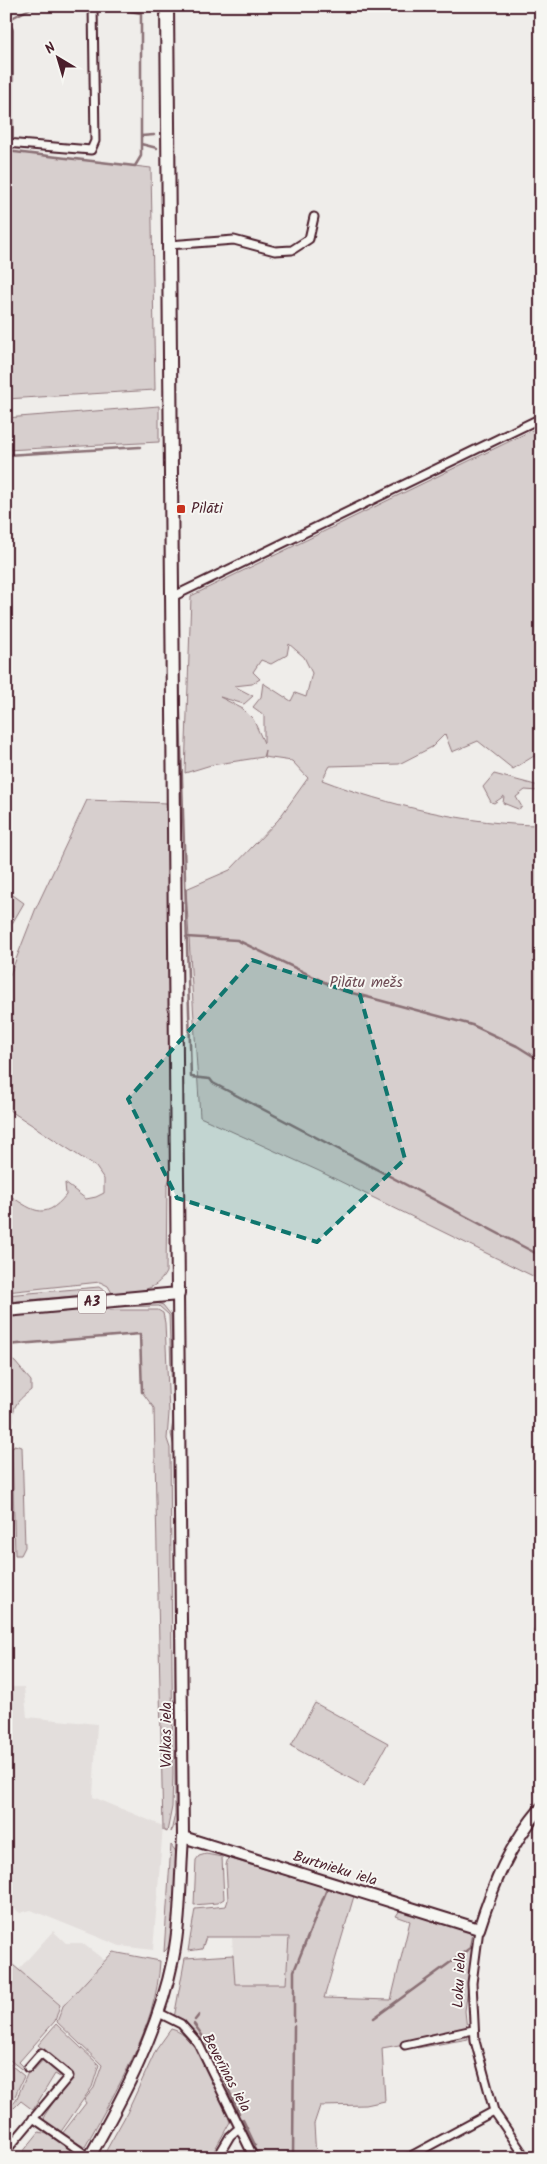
<svg xmlns="http://www.w3.org/2000/svg" width="547" height="2164" font-family="Kalam,sans-serif">
	<rect width="100%" height="100%" fill="#efedea"/>
	<filter id="ink" filterUnits="userSpaceOnUse"><feTurbulence type="fractalNoise" baseFrequency=".02" numOctaves="2"/><feDisplacementMap in="SourceGraphic" scale="10" xChannelSelector="R" yChannelSelector="G"/><feConvolveMatrix kernelMatrix="1 2 1 2 8 2 1 2 1" color-interpolation-filters="sRGB"/></filter>
	<g filter="url(#ink)">
		<path fill="#e3dedc" d="M6,1687H24L27,1717L97,1724L93,1797L163,1826L153,1950L120,1946L31,1910L20,1913L6,1902Z
			M53,1931L66,1943H82L112,1966L70,2013L18,1970Z
			M289,1937L286,1984H235L232,1938Z"/>
		<path fill="#d7cfce" stroke="#90777c" fill-rule="evenodd" d="M6,151L151,168L155,390L6,399Z
			M159,406V442L6,450V418Z
			M541,426V760L534,756L513,769L478,741L452,752L445,734L432,747L399,764L330,766L322,780C387,805 471,825 541,825V1280L319,1171L200,1117L186,889L230,870L278,820L308,778L292,761L264,757L265,750L263,757L211,765L185,773L191,596ZM289,644L304,657L312,673L306,697L295,693L291,701L263,683L261,697L253,707L264,715V743L253,719L243,709L220,697L244,704L253,696L234,686L252,684L260,679L253,672L261,660L271,664L287,655Z
			M494,774L539,786L538,791L525,790L516,797L522,807L518,809L503,803L504,796L494,803L491,802L483,787Z
			M87,800L167,803L170,1176L167,1187L166,1272C156,1293 133,1292 112,1293L108,1286L100,1282L6,1292V1193C31,1209 44,1223 66,1195L65,1183L86,1199L96,1197L104,1193V1179L96,1167L6,1108V985L36,908Z
			M6,890L24,903L6,934Z
			M99,1287L107,1293L6,1302V1295Z
			M157,1303L163,1305L171,1315C178,1484 178,1654 176,1823L171,1832L175,1814V1452L171,1434L173,1421L169,1315L159,1306L111,1307Z
			M107,1308L110,1310H158L163,1313L165,1323L169,1413L167,1439L170,1448L173,1773L172,1807L167,1832L163,1830L154,1408L142,1392L140,1334L6,1345V1316Z
			M6,1357L15,1362L31,1381V1390C26,1394 19,1399 16,1405C10,1415 18,1423 6,1431Z
			M14,1445L22,1447L25,1547L21,1555H15L12,1449Z
			M315,1703L388,1743L364,1786L291,1746Z
			M171,1845L175,1850L177,1858C176,1878 180,1940 164,1952Z
			M206,1854L222,1857L224,1899L217,1903L194,1905L196,1860L199,1856Z
			M228,1858L354,1896L324,1998L391,2000L410,1921L396,1916L400,1910L467,1931L474,1938L465,2011L468,2039L417,2048L416,2042L382,2048L385,2101L366,2105L320,2106L314,2124L316,2158H259L205,2047L195,2031L174,2018L185,1958L233,1955L235,1984H286L289,1937H206L202,1949L188,1951L195,1909L226,1906L228,1900L226,1865Z
			M113,1952L160,1961C157,2027 116,2089 85,2147L82,2146L62,2134L86,2103L84,2100L94,2088L102,2065L57,2022L63,2006Z
			M13,1965L60,2005L55,2021L19,2062L26,2069L25,2072L6,2057V1971Z
			M56,2024L99,2065L92,2087L60,2133L45,2123L44,2116L72,2075L38,2045Z
			M171,2029C199,2034 220,2098 230,2122L210,2158H102L127,2113L156,2050Z
			M44,2059L60,2072V2077L55,2074L33,2110L21,2101L14,2108L11,2106L17,2098L29,2070L32,2072Z
			M6,2061L24,2076L15,2096L6,2106Z
			M39,2132L47,2134L78,2154L79,2158H18Z"/>
		<g fill="none" stroke-linecap="round" stroke-linejoin="round">
			<path stroke="#8a6f74" stroke-width="2.5" d="M6,21L35,6
				M141,136L154,135
				M141,144L157,148
				M6,151L135,166L141,156V13L103,6
				M6,455L140,447
				M179,681L191,1077L210,1079L213,1083L541,1256
				M186,937L237,940L341,990L472,1025L517,1046L541,1061
				M6,1345L140,1334L142,1392
				M374,2018L470,1948L472,1937
				M195,2020L199,2015
				M294,2021V1971L327,1889
				M194,2024C212,2046 226,2086 239,2113
				M243,2120L255,2145
				M258,2152L261,2158
				M293,2158L294,2026"/>
			<g stroke="#4a1f2b" stroke-width="11">
				<path id="street" d="M8,30V143
					M6,143L91,150L95,141L93,6
					M169,245L234,240L275,251L292,250L309,239L314,217
					M172,597L541,418
					M541,1625L539,1631L541,1637
					M479,1929L472,1983L475,2041L494,2111L526,2158
					M159,2013L181,2024L198,2043L254,2158
					M405,2045L473,2030
					M33,2118L89,2157
					M6,2151L69,2076L41,2053L28,2068
					M217,2158L230,2136L239,2128
					M407,2158L494,2111"/>
			</g>
			<g stroke="#4a1f2b" stroke-width="14">
				<path id="secondary" d="M183,1837L479,1929C494,1882 509,1846 541,1808
					M89,2158C125,2094 158,2032 173,1959C181,1919 180,1878 183,1837L178,1294"/>
			</g>
			<g stroke="#4a1f2b" stroke-width="16">
				<path id="highway" d="M6,1310L178,1294L167,6"/>
			</g>
			<use href="#street" stroke="#f6f6f2" stroke-width="7"/>
			<use href="#secondary" stroke="#f6f6f2" stroke-width="10"/>
			<use href="#highway" stroke="#f6f6f2" stroke-width="12"/>
		</g>
	</g>
	<path fill="#0f766e" fill-opacity="0.2" stroke="#0f766e" stroke-width="4" stroke-dasharray="10 6" stroke-linejoin="round" d="M252,960L360,995L405,1159L317,1242L177,1198L128,1099Z"/>
	<rect fill="#c8321e" stroke="#f6f6f2" stroke-width="2" x="176" y="504" width="10" height="10" rx="2.5"/>
	<g text-anchor="middle" dominant-baseline="central" stroke-width="4" stroke-linejoin="round" paint-order="stroke">
		<rect fill="#f6f6f2" stroke="#7e6067" stroke-width="1" x="78" y="1290.5" width="28" height="23" rx="4"/>
		<g font-size="14" font-weight="bold" fill="#4a1f2b">
			<text x="92" y="1302">A3</text>
		</g>
		<g font-size="15" fill="#4a1f2b" stroke="#f6f6f2" text-anchor="start">
			<text x="191" y="509">Pilāti</text>
		</g>
		<g font-size="15" fill="#6d4b54" stroke="#f6f6f2">
			<text x="366" y="983">Pilātu mežs</text>
		</g>
		<g font-size="15" fill="#4a1f2b" stroke="#f6f6f2">
			<text transform="translate(167 1735) rotate(-90)">Valkas iela</text>
			<text transform="translate(335 1869) rotate(17)">Burtnieku iela</text>
			<text transform="translate(460 1980) rotate(-87)">Loku iela</text>
			<text transform="translate(226 2073) rotate(62)">Beverīnas iela</text>
		</g>
	</g>
	<rect width="547" height="2164" fill="none" stroke="#f6f6f2" stroke-width="25"/>
	<rect x="12" y="12" width="522" height="2139" fill="none" stroke="#4a1f2b" stroke-width="2" filter="url(#ink)"/>
	<g transform="translate(58 58) rotate(322)" stroke="#f6f6f2" stroke-width="4" paint-order="stroke">
	<path d="M0-4L9 19L0 12L-9 19Z" fill="#4a1f2b"/>
	<text y="-8" font-size="14" font-weight="bold" text-anchor="middle" fill="#4a1f2b">N</text>
	</g>
</svg>
